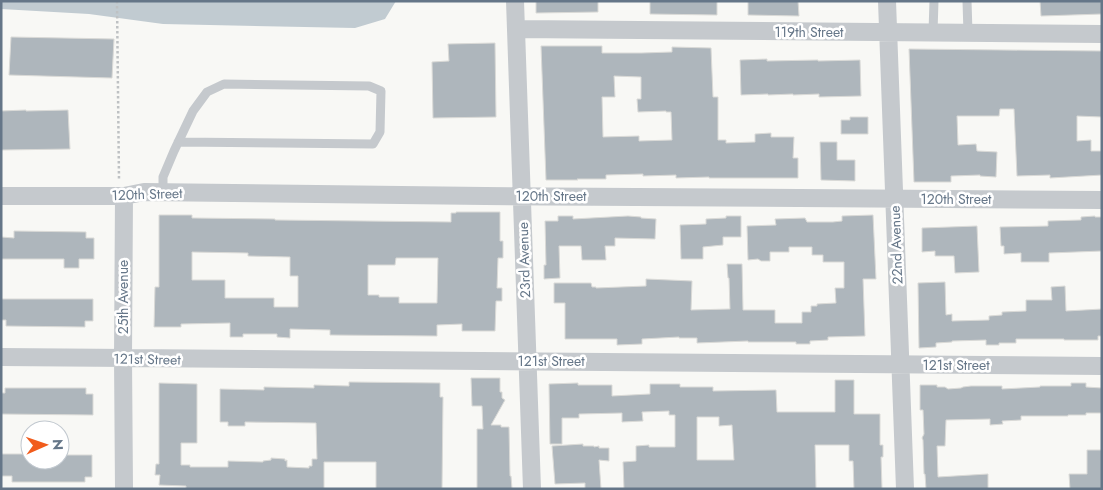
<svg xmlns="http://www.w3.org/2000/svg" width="1103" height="490" font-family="Jost,sans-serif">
	<rect width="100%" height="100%" fill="#f8f8f5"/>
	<path fill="#c1cbd1" d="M1,1H396L385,19L355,28L163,24L89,14L1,9Z"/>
	<path fill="#aeb6bc" stroke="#dadad7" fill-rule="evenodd" d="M536,1H598V12L536,13Z
		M650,1H717V15L650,14Z
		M748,1H798L799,16L748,15Z
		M1040,1H1102V14L1041,16Z
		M11,37L114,39L112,78L9,75Z
		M495,43L496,117L433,118L432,62L449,61L448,44Z
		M541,46H602V53H642L672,52V47L711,48L713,97H718V140H726V143L755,142V134L771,133V137H794L793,158H798V178H709V177L676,178V175L643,176V174L606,175V179H577L578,180H546ZM614,76L641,77V99H637L638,112L666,111V112H671L672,140L639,141V136L603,137L602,97H615Z
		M909,49L1102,51V117L1077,116V141L1091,140V151H1102V175L1050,178V175L1017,176L1014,109H1000L999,116H957L958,145L976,144L977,151L997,152L996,177L980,176V175L951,176V182H914Z
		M767,59V61L818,60V61L860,60L861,96L819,97V94L793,95V94L768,95V94L741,95L740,60Z
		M26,110V111L68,110L70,149L1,150V111Z
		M850,117H868V134H841V120H850Z
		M820,142H837V160H855V181L821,180Z
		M456,212H500V241H503V258H498L497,288H502V301H496L495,331H462V324L437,325V336L330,335V330L290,329V338L277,337V334H243V337H230V323L181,324V327H154L155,287H159V215H192V218L275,219V220L451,222V213H456ZM192,252L248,253V256L290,257V276H298V307H274V298H225V280H192ZM396,258H438L437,303H399V297H379V295H368V265H395Z
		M873,215L876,279H863L865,336L828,337V340L810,341V344H796V342H748V341L697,343V338H679V337L642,339V344L617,345V339H565V303H554V283H591L592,287H596V288L646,286V279L692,281L691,310L730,309L729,278H728L727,264H742L743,310H775V323H802V312H811V306H817V304L836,303L835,288H844V262H823V255H812V247H789V252H770V261H761L758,259L748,260L747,226L776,225L775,219L805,218L807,222H833L842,221V216Z
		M558,216H573V219L628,216L641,217V218L656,219L655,239L615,238V246H605L606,260H582L581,246H559L560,278L544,279V265H546L545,221H558Z
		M726,216H741V237H723V245L703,247V259H681L680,225L706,224V219L726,218Z
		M1095,216V217H1102V251L1049,253V262H1021V253L1004,254V246H1001L1000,227L1048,226V221L1081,220V217Z
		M977,226L979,272L955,273L954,256H935V251L922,252V228Z
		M14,231L86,232V238H94V259H79V268H64V259H1V237L14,238Z
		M945,282L946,315L952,314V321L989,320V316L1002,315V312L1026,311V300H1052L1051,287L1065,286L1066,311L1102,309V336H1098V340H1064V339H1016V343H999V345H986V340L952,341V342L936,343V347L919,348L918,283Z
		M1,299H93V321H85V327L6,326V320H1Z
		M471,378H500V392H502V398L505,400L491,425H501V427H509L510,476H511L512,489H477V429H483L482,406H472Z
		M835,380H854V414H880V445H883V457H881L882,489H854L853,461H849V445H815L816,489H624L623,462L636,461V446L649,445V447H675V415H669V411L642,412L643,421L622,422V413L579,414V418H562V444H550L549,384L578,383V385H612V396L650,394V384H680V387H713V391L776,390L777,412H835ZM697,417H719V426L732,425L734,460H697Z
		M349,382L440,383V397H443L442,489H376V462H324V489H186V486L159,485L160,475H155L156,464H159V383L197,384V443H181V465H190V467H228V461L263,462V461L271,460V458L285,459V461L287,460V467L309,468V466H312V459H317L316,423L245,422V426H228V422H220V389L264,390V387L314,388V385L349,386Z
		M1071,383H1086V387L1102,388V413H1086V415H1068V416H1021V420L1002,421L1003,424L990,425V419L946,420L945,446H937L938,477L988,474V489H926L925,474H924L923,440L922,438L924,434L923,410H920V385H937V387H945L948,389L961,388L963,387L971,386H1002V389L1040,387V386H1071Z
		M5,388H86V394H93V415L1,414V393H5Z
		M583,444V446H594V447L599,446V448H609V461L599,460L601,489H585V483L555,484L552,446Z
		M1087,450H1102V489H1070L1069,474H1087Z
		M1,454H30V460H60V455H92V477H85V482H12V476H1Z"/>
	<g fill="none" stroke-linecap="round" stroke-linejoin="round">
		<path stroke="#bec1c3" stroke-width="2.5" stroke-dasharray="2.5 2.5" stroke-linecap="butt" d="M117,1L119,180"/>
		<path stroke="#c5c9cd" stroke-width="9" d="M967,1L968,33
			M933,32L934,1
			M163,192V177L174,151L193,111L207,92L224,84L369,86L381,91L380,132L373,144L178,142"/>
		<path stroke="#c5c9cd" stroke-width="18" d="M515,1L532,489
			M887,1L905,489
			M516,29L1102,34
			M1,196H124L144,192L485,196L1102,200
			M1,357L1102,366
			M124,489L123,358L124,196"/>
	</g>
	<g text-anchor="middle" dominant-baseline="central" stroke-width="5" stroke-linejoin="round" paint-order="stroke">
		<g font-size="14" fill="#657688" stroke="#fff">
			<text x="809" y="32">119th Street</text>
			<text transform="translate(147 194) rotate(-2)">120th Street</text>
			<text x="551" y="196">120th Street</text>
			<text x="956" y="199">120th Street</text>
			<text transform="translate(896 245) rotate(-92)">22nd Avenue</text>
			<text transform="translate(524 260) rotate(-92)">23rd Avenue</text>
			<text transform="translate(123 297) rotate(-90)">25th Avenue</text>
			<text transform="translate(147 359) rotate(1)">121st Street</text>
			<text x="551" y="361">121st Street</text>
			<text x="956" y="365">121st Street</text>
		</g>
	</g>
	<rect width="1103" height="490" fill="none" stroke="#657688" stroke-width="5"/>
	<g transform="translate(45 445) rotate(88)"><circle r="24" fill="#ffffff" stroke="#c1c8cf"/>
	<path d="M0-4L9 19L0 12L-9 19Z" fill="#f15c1c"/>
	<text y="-8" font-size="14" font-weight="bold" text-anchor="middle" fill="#657688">N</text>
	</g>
</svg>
